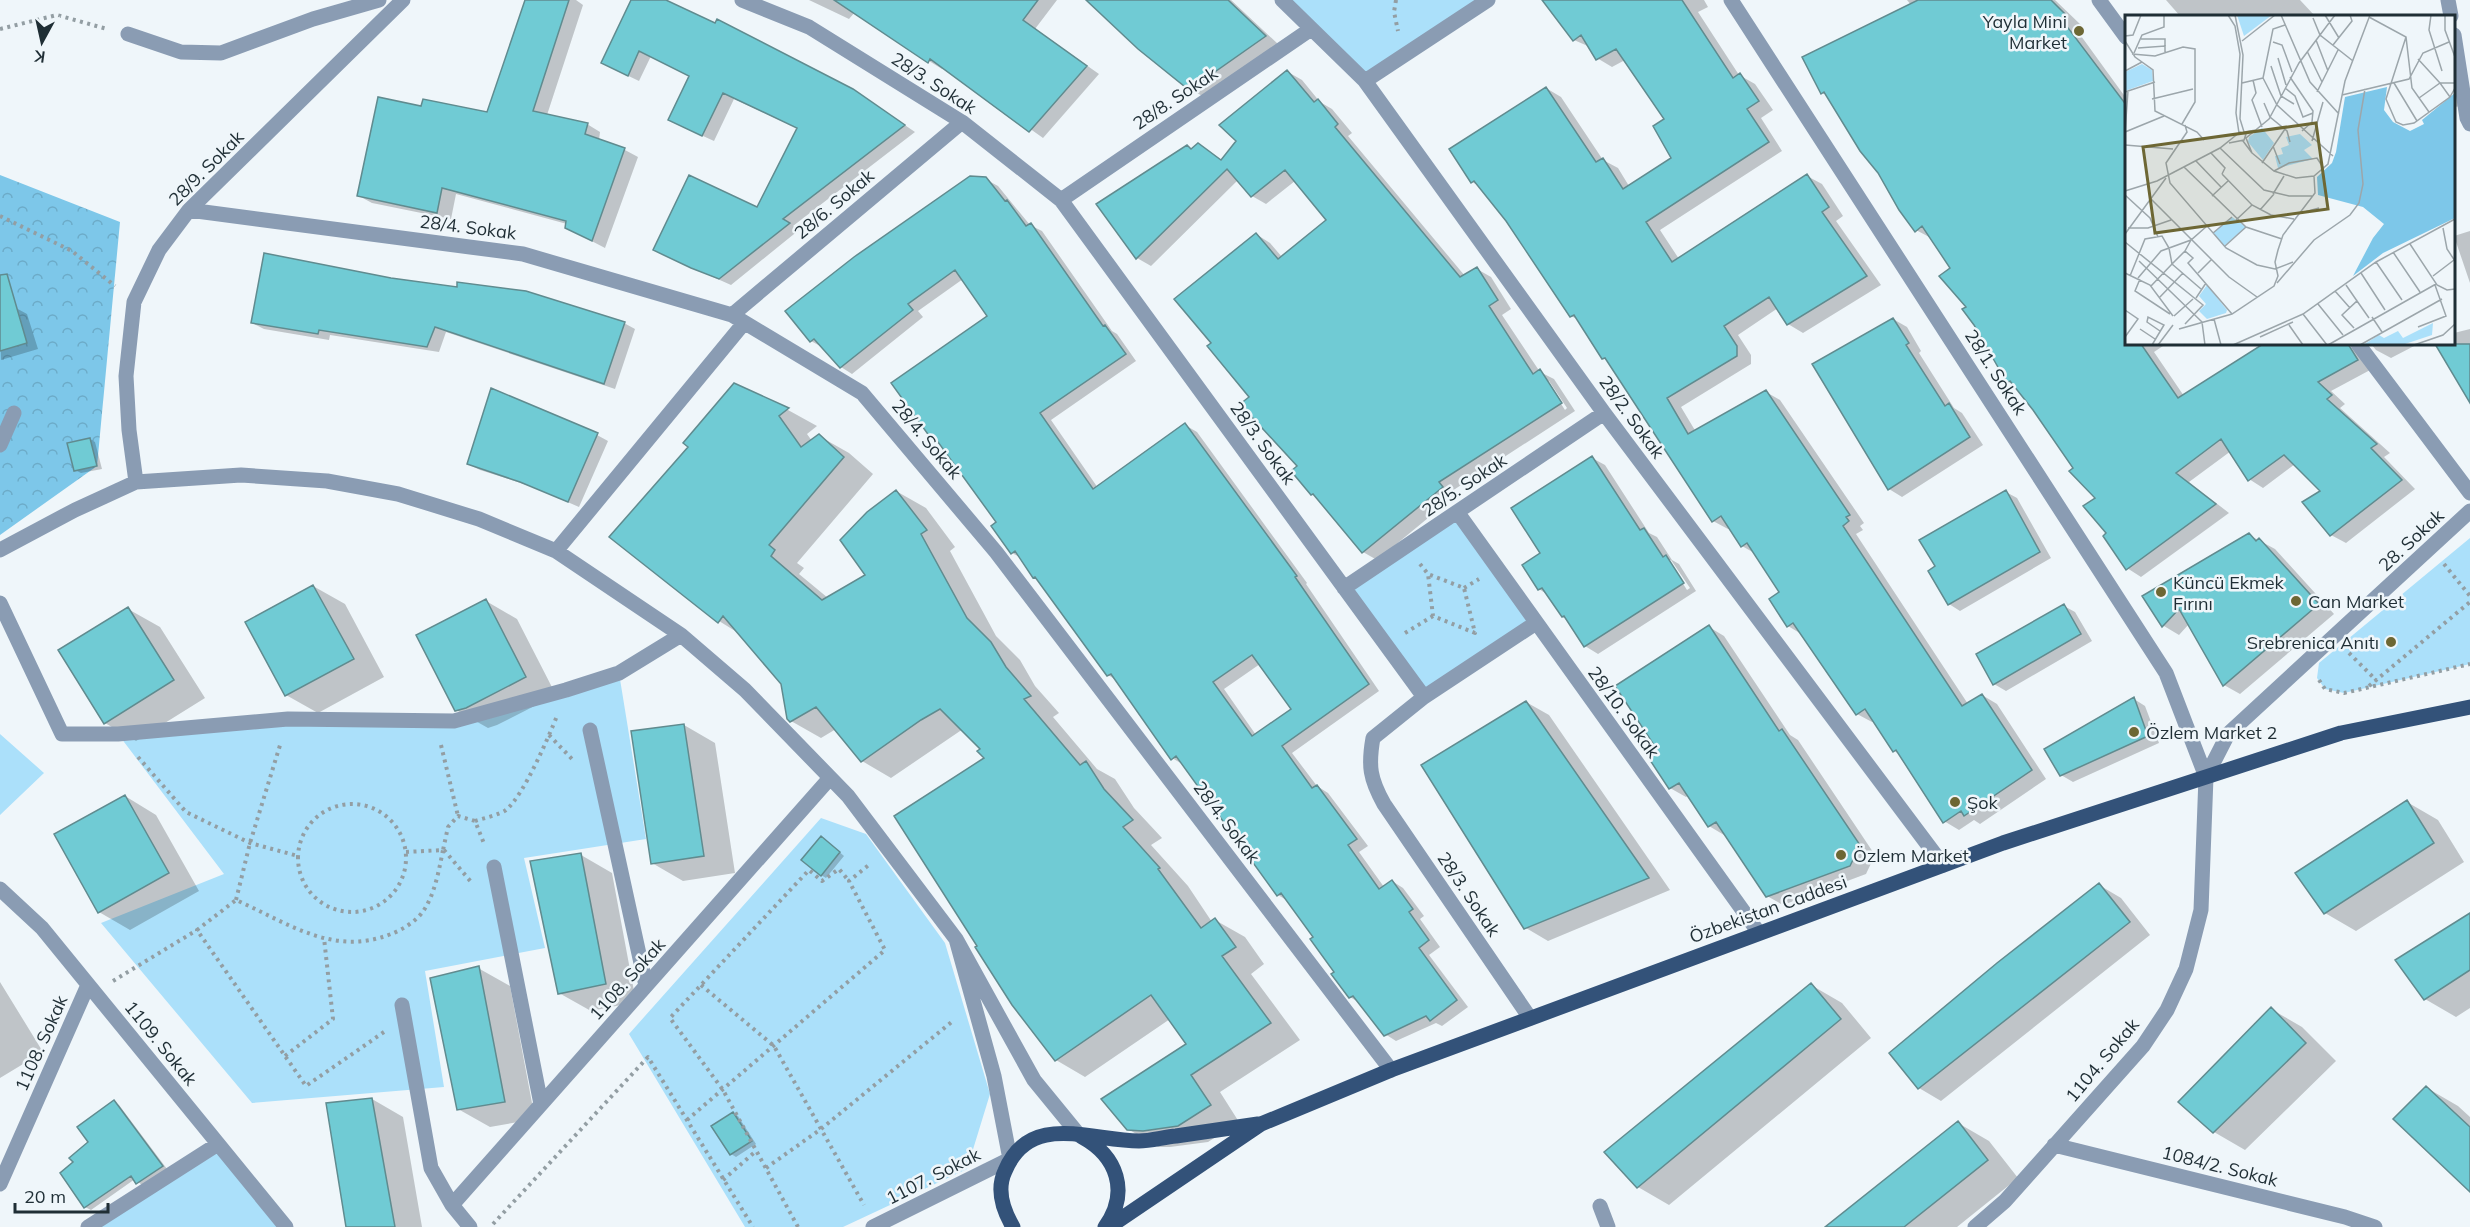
<svg xmlns="http://www.w3.org/2000/svg" width="2470" height="1227" font-family="Mulish,sans-serif">
	<defs>
		<pattern id="forest-crowns" width="20" height="18" patternUnits="userSpaceOnUse" patternTransform="scale(1.5)"><rect width="20" height="18" fill="#7dc7e9"/><path d="M2 6a3 3 0 1 1 6 0M12 15a3 3 0 1 1 6 0" fill="none" stroke="#6cabc8"/></pattern>
	</defs>
	<rect width="100%" height="100%" fill="#eff6fa"/>
	<path fill="#abe0fa" d="M1282,0H1488L1365,81Z
		M1458,513L1536,623L1424,697L1344,588Z
		M2470,538V664L2344,693L2325,689L2317,678L2319,663Z
		M619,673L646,839L524,858L545,948L425,971L444,1087L252,1103L101,923L224,874L118,734L288,719L454,721Z
		M0,734L44,773L0,815Z
		M821,818L866,834L945,943L990,1094L967,1169L843,1227H745L629,1034Z
		M218,1144L286,1227H88Z"/>
	<path fill="url(#forest-crowns)" d="M0,175L120,222L97,466L0,535Z"/>
	<path fill="#0003" fill-rule="evenodd" d="M527,0H576L583,5L547,115L587,124L600,132L599,140L625,150L638,157L605,248L580,235L567,224L456,194L451,219L372,203L359,196L423,108L488,113Z
		M632,0H661L865,98L915,132L793,226L799,230L731,285L666,256L758,209L799,129L734,99L714,141L681,126L691,76L651,56L639,81L614,69Z
		M809,0H1057L1035,29L1099,74L1043,138L943,67L942,69L929,61L855,12L849,19Z
		M1087,0H1231L1278,44L1204,97L1190,89Z
		M1546,0H1704L1708,7L1698,12L1739,75L1755,84L1773,110L1761,118L1782,151L1660,230L1679,259L1807,176L1822,184L1843,216L1836,221L1881,285L1803,333L1788,324L1778,308L1738,335L1751,355V364L1681,407L1696,432L1766,392L1780,400L1864,523L1860,526L1863,530L1856,534L1968,704L1982,695L1997,704L2046,779L1980,824L1974,820L1959,830L1944,821L1901,755L1894,751L1874,721L1872,722L1857,714L1803,635L1788,626L1781,593L1756,554L1742,546L1730,528L1728,529L1713,521L1609,362L1604,358L1579,320L1571,316L1507,220L1481,187L1472,182L1546,88L1561,97L1603,160L1618,168L1629,186L1673,159L1666,120L1625,60L1612,67L1597,58L1590,47L1574,40Z
		M1907,0H2055L2081,25L2076,29L2126,98V344H2166L2154,352L2184,396L2266,344H2367L2362,355L2372,369L2331,391L2345,404L2340,408L2390,453L2384,457L2415,489L2346,543L2331,535L2322,492L2295,464L2263,488L2249,479L2231,451L2189,482L2229,513L2141,577L2127,568L2108,533L2097,498L2017,387L2009,382L1975,324L1952,269L1931,238L1916,230L1880,172L1827,95L1822,93L1911,5Z
		M2166,0H2300L2315,16H2180Z
		M1288,72L1302,80L1320,102L1332,109L1352,133L1348,136L1465,276L1477,269L1491,277L1511,309L1502,315L1540,372L1554,379L1575,411L1452,491L1456,495L1377,560L1363,552L1319,498L1312,494L1299,467L1251,397L1256,234L1270,243L1282,257L1329,220L1295,181L1266,204L1252,196L1238,180L1151,266L1137,258L1187,147L1193,150L1198,145L1223,161ZM1546,381H1549L1567,408L1565,410Z
		M2454,74L2462,106L2454,107Z
		M985,179L998,186L1030,225L1042,231L1112,331L1117,334L1136,361L1051,420L1098,488L1185,425L1197,432L1307,583L1306,584L1379,691L1292,753L1317,786L1328,793L1368,846L1359,852L1384,887L1392,881L1403,888L1424,916L1420,919L1440,947L1429,955L1468,1007L1442,1026L1436,1023L1396,1041L1385,1034L1360,1003L1350,997L1315,937L1288,901L1278,895L1184,765L1172,758L1118,681L1108,675L1039,579L1021,558L1012,553L998,522L894,383L989,316L963,279L918,311L923,317L852,374L841,367L822,347L811,341ZM1260,664L1293,709L1256,735L1224,689Z
		M2470,231V283L2454,236Z
		M16,308L27,314L38,349L1,360L0,312Z
		M1893,319L1907,327L1921,351L1919,353L1954,408L1962,413L1983,445L1902,497L1889,489Z
		M252,323H624L635,329L615,389L446,332L439,352L330,335L329,340L264,329Z
		M2470,329V400L2437,344H2454V333Z
		M2371,344H2418L2391,358L2376,350Z
		M735,385L788,410L817,426L807,434L812,441L819,436L849,453L873,474L797,563L804,568L799,574L828,598L867,576L896,491L926,508L955,547L950,551L996,636L1020,660L1035,686L1059,713L1053,717L1097,769L1115,779L1134,808L1162,838L1151,845L1188,886L1212,922L1215,920L1245,937L1264,964L1251,974L1300,1040L1220,1092L1239,1122L1208,1142L1170,1147H1158L1128,1129L1188,1044L1170,1019L1085,1077L1056,1060L986,758L982,749L963,729L891,778L862,761L836,729L821,738L791,721L782,683L740,634L719,621L611,537L690,447Z
		M597,435L608,441L579,507L533,487L480,470L468,464Z
		M90,439L95,442L102,469L81,473L75,470Z
		M1592,458L1605,465L1649,533L1657,537L1672,560L1679,564L1696,591L1598,654L1585,646L1548,595L1539,589L1542,553ZM1668,560H1671L1690,588L1687,590Z
		M2006,492L2017,498L2051,558L1960,611L1949,604Z
		M2249,535L2275,549L2334,614L2240,694L2224,685L2189,624L2179,635L2164,626L2144,596Z
		M313,586L345,604L384,677L318,713L286,695L247,623Z
		M486,601L517,619L556,695L497,725L488,728L456,710Z
		M2064,606L2075,612L2092,641L2006,691L1994,684L1978,655Z
		M128,609L160,627L205,698L136,741L105,723Z
		M1709,627L1724,636L1790,735L1798,740L1875,855L1866,874L1783,905L1767,896L1726,834L1724,835L1709,826L1689,795L1686,797L1670,788L1648,755L1658,748Z
		M2134,699L2145,706L2159,743L2073,782L2061,775Z
		M1526,702L1549,715L1670,890L1548,941L1526,928Z
		M684,725L715,743L735,873L683,881L652,863Z
		M125,796L156,815L199,891L130,930L99,912Z
		M2407,802L2438,820L2464,862L2356,931L2325,913Z
		M827,841L844,856L826,878L821,875Z
		M581,855L612,873L636,1002L591,1011L559,993Z
		M2099,885L2121,898L2150,935L1941,1101L1919,1088L1892,1053Z
		M2470,915V1008L2456,1017L2425,999Z
		M478,968L510,986L535,1119L490,1127L458,1109Z
		M0,982L43,1052L0,1078Z
		M1811,985L1842,1003L1871,1038L1669,1205L1638,1187Z
		M2271,1009L2302,1027L2336,1061L2245,1150L2214,1132Z
		M2427,1088L2458,1106L2470,1117V1190Z
		M372,1099L403,1117L422,1227H348Z
		M114,1102L119,1105L167,1169L143,1186L135,1179L91,1210L85,1207L75,1163L90,1142Z
		M733,1113L738,1116L756,1144L736,1157L731,1154Z
		M1958,1123L1989,1141L2018,1178L1957,1227H1827Z"/>
	<path fill="#70cbd4" stroke="#608b8f" stroke-width="1.5" fill-rule="evenodd" d="M525,0H569L533,111L588,123L585,134L625,148L592,241L565,228L566,221L442,188L437,213L357,196L378,97L421,106L423,99L487,112Z
		M631,0H666L715,23L717,19L853,89L905,125L783,219L790,223L719,279L691,268L653,250L689,175L757,207L797,128L723,93L702,136L668,120L689,76L639,51L628,76L601,63Z
		M834,0H1038L1023,20L1087,66L1029,132L930,59L928,63Z
		M1086,0H1228L1266,36L1189,90L1138,49Z
		M1542,0H1682L1733,78L1740,73L1759,101L1747,109L1769,142L1646,222L1672,262L1807,174L1829,207L1822,212L1867,276L1787,325L1769,297L1724,326L1737,346V356L1667,398L1688,434L1766,390L1850,515L1846,517L1849,521L1843,526L1962,706L1982,694L2032,770L1964,816L1961,811L1943,823L1896,750L1893,752L1865,709L1856,715L1793,623L1787,627L1769,599L1779,592L1747,543L1741,547L1721,516L1712,522L1605,358L1602,359L1574,315L1570,317L1506,221L1474,181L1471,183L1449,149L1546,87L1596,162L1603,158L1623,189L1671,158L1653,126L1664,119L1616,49L1596,60L1581,35L1573,41Z
		M1918,0H2051L2067,16L2062,20L2127,106V344H2141L2178,398L2263,344H2348L2358,360L2318,382L2332,395L2327,399L2377,444L2371,448L2402,480L2330,536L2302,502L2320,491L2284,455L2248,481L2221,439L2176,473L2216,504L2126,570L2103,536L2106,533L2083,506L2095,498L2069,471L2073,468L2033,410L2010,381L2007,383L1974,325L1962,309L1966,307L1939,276L1950,268L1922,226L1915,232L1899,210L1878,173L1860,151L1824,92L1821,94L1802,57Z
		M1287,70L1314,102L1318,99L1338,124L1335,127L1460,277L1477,267L1498,300L1489,306L1533,374L1540,369L1562,403L1439,482L1443,487L1362,553L1313,494L1311,495L1291,471L1297,466L1240,404L1249,397L1207,346L1211,343L1174,299L1256,233L1278,259L1326,220L1285,170L1251,197L1227,169L1136,259L1096,204L1187,145L1191,149L1198,143L1221,160L1236,141L1219,125Z
		M970,176L986,177L1005,201L1007,200L1026,226L1031,223L1103,326L1105,325L1126,354L1040,413L1093,489L1185,423L1297,576L1295,577L1369,684L1282,746L1312,788L1317,785L1357,839L1348,845L1379,889L1392,880L1413,909L1409,912L1429,940L1419,948L1457,1000L1430,1021L1426,1016L1384,1036L1353,996L1349,998L1331,974L1334,972L1310,939L1313,937L1281,893L1277,896L1176,756L1171,760L1111,674L1107,676L1035,577L1033,578L1015,551L1011,554L991,526L996,522L938,442L935,444L891,383L987,316L955,270L908,304L913,310L840,368L814,339L810,342L785,311L854,257ZM1252,655L1291,709L1252,736L1213,682Z
		M264,253L391,278L457,287V282L526,291L625,322L604,384L435,327L427,347L319,330L318,334L251,323Z
		M7,274L27,343L0,351V275Z
		M1893,318L1909,343L1906,345L1945,406L1949,403L1970,437L1888,490L1812,364Z
		M2435,344H2470V403Z
		M734,383L789,408L779,416L801,447L819,434L844,457L769,545L775,550L771,556L822,600L865,575L840,540L867,512L896,490L927,530L921,534L967,618L991,642L1006,667L1031,696L1024,699L1080,765L1086,761L1104,789L1133,820L1123,827L1160,868L1158,869L1201,928L1215,918L1236,947L1222,956L1271,1023L1191,1075L1211,1105L1178,1126L1143,1131L1127,1130L1101,1099L1186,1044L1151,995L1055,1061L1012,1005L975,947L977,946L894,816L984,758L977,751L980,749L940,709L921,720L861,762L816,707L790,722L787,719L781,684L723,616L718,623L609,537L688,447L683,443Z
		M491,388L598,433L568,502L520,482L467,464Z
		M90,438L97,466L74,471L67,443Z
		M1592,456L1640,530L1644,528L1663,557L1666,555L1684,583L1584,647L1564,616L1562,617L1542,588L1538,590L1522,565L1540,553L1511,508Z
		M2006,490L2040,552L1948,605L1928,571L1935,566L1919,540Z
		M2249,533L2256,541L2259,538L2319,604L2223,686L2179,609L2162,627L2142,596Z
		M313,585L354,659L285,696L245,622Z
		M486,599L526,677L466,708L455,711L416,635Z
		M2064,604L2081,634L1993,685L1976,654Z
		M128,607L174,680L104,724L58,650Z
		M1709,625L1779,731L1782,729L1860,845L1850,866L1766,897L1716,822L1708,827L1679,783L1669,789L1646,754L1656,748L1615,686Z
		M2134,697L2148,736L2060,776L2044,749Z
		M1526,701L1649,878L1524,929L1421,765Z
		M684,724L704,856L651,864L631,731Z
		M125,795L169,873L98,913L54,834Z
		M2407,800L2434,843L2324,914L2295,873Z
		M821,836L840,852L821,876L801,860Z
		M581,853L606,984L558,994L530,861Z
		M2099,883L2130,922L1918,1089L1889,1053L1997,963Z
		M2470,913V970L2424,1000L2395,960Z
		M479,966L505,1102L457,1110L430,978Z
		M1811,983L1841,1019L1637,1188L1604,1152Z
		M2271,1007L2306,1043L2213,1133L2178,1102Z
		M2426,1086L2470,1127V1192L2393,1119Z
		M372,1098L395,1227H346L326,1103Z
		M114,1100L163,1166L136,1184L131,1176L84,1208L60,1173L73,1162L69,1158L88,1142L77,1127Z
		M733,1112L752,1141L730,1155L711,1126Z
		M1958,1121L1988,1160L1904,1227H1825Z"/>
	<g fill="none" stroke-linecap="round" stroke-linejoin="round">
		<path stroke="#939ea3" stroke-width="4" stroke-dasharray="3 4.5" stroke-linecap="butt" d="M1396,0L1394,12L1398,31
			M0,29L57,15L107,29
			M0,216L72,251L115,286
			M1420,564L1428,574L1464,588L1475,633L1433,616L1428,574
			M2444,564L2470,596
			M1464,588L1479,579
			M1405,633L1433,616
			M2349,653L2376,680
			M2319,680L2325,689L2344,693L2470,664
			M2369,686L2470,602
			M549,735L572,759
			M441,745L458,816
			M138,757L186,812L250,843L298,856
			M298 858a54 54 0 1 1 108 0a54 54 0 1 1-108 0Z
			M475,821C484,818 499,815 506,810C524,795 548,738 557,716
			M444,850L472,883
			M406,852L443,850L448,827L458,816L475,821L485,846
			M236,900L250,843L281,742
			M113,981L197,930
			M701,985L774,1046L864,1205
			M384,1032L306,1086L197,930L236,900C288,923 333,957 391,934C402,930 417,921 424,910C435,893 439,870 443,850
			M285,1056L333,1019L324,938
			M687,1120L885,950L849,881L870,864
			M766,1168L821,1129L954,1020
			M723,1180L756,1151
			M493,1224L648,1057L753,1227
			M798,1227L723,1090L670,1018L809,870L822,881L839,869L849,881"/>
		<path stroke="#8a9cb3" stroke-width="15" d="M742,0L809,27L962,122L1061,200L1424,697
			M1282,0L1365,81L1604,413L1943,865
			M1731,0L2166,673L2206,777L2201,910L2186,969L2167,1010L2143,1046L2005,1201L1975,1227
			M2099,0L2126,37
			M2448,0L2451,16
			M128,34L181,52L221,53L313,19L379,0
			M2454,35L2467,118L2470,124
			M1365,81L1488,0
			M1061,200L1311,29
			M189,210L523,254L732,315L862,393L996,552L1391,1070
			M732,315L962,122
			M2358,344L2470,493
			M0,445L14,413
			M136,482L129,430L126,376L134,302L159,250L189,210L403,0
			M1458,513L1759,933
			M0,550L75,510L136,482L241,475L327,481L398,494L479,519L556,551L681,635L745,690L848,796L956,939
			M556,551L744,323
			M1344,588L1604,413
			M0,603L62,734H118L288,719L454,721L566,690L619,673L681,635
			M590,730L646,986
			M2206,777L2228,734L2470,511
			M494,867L541,1104
			M0,889L42,928L286,1227
			M402,1005L431,1168L452,1205L470,1227
			M1530,1018L1384,804C1370,779 1368,766 1373,738L1424,697L1536,623
			M2054,1145L2345,1217L2375,1227
			M0,1184L88,985
			M452,1205L830,778
			M1600,1206L1608,1227
			M88,1227L218,1144
			M873,1227L1010,1159L994,1076L956,939L1034,1080L1079,1135"/>
		<path stroke="#335279" stroke-width="15" d="M1082,1137C1117,1156 1130,1192 1105,1227
			M1013,1227C1003,1210 996,1190 1005,1171C1030,1111 1091,1141 1139,1141C1151,1141 1164,1137 1176,1136C1203,1132 1231,1128 1258,1124
			M1109,1227L1261,1124L1391,1070L2003,843L2341,733L2470,707"/>
	</g>
	<g fill="#6d6734" stroke="#eff6fa" stroke-width="2">
		<circle cx="2079" cy="31" r="6"/>
		<circle cx="2161" cy="592" r="6"/>
		<circle cx="2296" cy="601" r="6"/>
		<circle cx="2391" cy="642" r="6"/>
		<circle cx="2134" cy="732" r="6"/>
		<circle cx="1955" cy="802" r="6"/>
		<circle cx="1841" cy="855" r="6"/>
	</g>
	<g text-anchor="middle" dominant-baseline="central" stroke-width="5" stroke-linejoin="round" paint-order="stroke">
		<g font-size="18" fill="#1f2e35" stroke="#eff6fa" text-anchor="start">
			<text x="2067" y="21" text-anchor="end">Yayla Mini<tspan x="2067" dy="21">Market</tspan></text>
			<text x="2173" y="582">Küncü Ekmek<tspan x="2173" dy="21">Fırını</tspan></text>
			<text x="2308" y="601">Can Market</text>
			<text x="2379" y="642" text-anchor="end">Srebrenica Anıtı</text>
			<text x="2146" y="732">Özlem Market 2</text>
			<text x="1967" y="802">Şok</text>
			<text x="1853" y="855">Özlem Market</text>
		</g>
		<g font-size="18" fill="#1f2e35" stroke="#eff6fa">
			<text transform="translate(934 83) rotate(33)">28/3. Sokak</text>
			<text transform="translate(1175 98) rotate(-34)">28/8. Sokak</text>
			<text transform="translate(206 168) rotate(-45)">28/9. Sokak</text>
			<text transform="translate(834 204) rotate(-40)">28/6. Sokak</text>
			<text transform="translate(468 227) rotate(7)">28/4. Sokak</text>
			<text transform="translate(1996 372) rotate(57)">28/1. Sokak</text>
			<text transform="translate(1632 417) rotate(54)">28/2. Sokak</text>
			<text transform="translate(927 439) rotate(50)">28/4. Sokak</text>
			<text transform="translate(1263 443) rotate(54)">28/3. Sokak</text>
			<text transform="translate(1464 485) rotate(-34)">28/5. Sokak</text>
			<text transform="translate(2411 540) rotate(-43)">28. Sokak</text>
			<text transform="translate(1624 712) rotate(54)">28/10. Sokak</text>
			<text transform="translate(1227 822) rotate(53)">28/4. Sokak</text>
			<text transform="translate(1469 894) rotate(56)">28/3. Sokak</text>
			<text transform="translate(1768 909) rotate(-20)">Özbekistan Caddesi</text>
			<text transform="translate(627 979) rotate(-48)">1108. Sokak</text>
			<text transform="translate(41 1043) rotate(-66)">1108. Sokak</text>
			<text transform="translate(161 1043) rotate(51)">1109. Sokak</text>
			<text transform="translate(2102 1060) rotate(-50)">1104. Sokak</text>
			<text transform="translate(2220 1166) rotate(14)">1084/2. Sokak</text>
			<text transform="translate(933 1176) rotate(-27)">1107. Sokak</text>
		</g>
	</g>
	<g transform="translate(2125 15)">
		<rect width="330" height="330" fill="#eff6fa"/>
		<path d="M112,0H147L119,21ZM17,49L27,55L28,66L0,76V57ZM137,113L149,128L138,145L123,127L124,122ZM175,119L187,130L179,135L188,144L153,153L150,141L158,139L156,133L164,130L161,122ZM107,202L121,212L99,231L88,218ZM82,270L102,295L101,298L82,304L74,296L81,289L74,281ZM308,308L307,320L277,330H238L254,320L259,323L273,316L278,323Z" fill="#abe0fa"/>
		<path d="M262,72L259,95L268,107L285,116L299,109L297,105L330,78V203L258,238L228,261L248,223L259,209L238,192L193,180L192,162L207,148L211,137L220,82Z" fill="#7dc7e9"/>
		<path fill="none" stroke="#9ca6ab" stroke-width="1.5" d="M103,0L110,11L115,39L111,98L114,118M110,0L118,40L115,104L119,117L131,115M156,0L185,67L214,99M200,0L214,23M306,0L304,15L317,56M320,0V15L330,42M244,2L281,22L287,73L304,97M188,3L195,20L228,46M160,10L148,14L138,63L152,90L208,141M0,21L8,20L16,0M281,22L261,84L271,107L278,110L289,108L325,82L330,73M16,24H40V31M191,25L203,56M0,26L10,42L28,55L30,96L72,117L79,125M117,26L150,0M148,27L157,30L167,57M208,30L227,6L225,0M13,33L40,31V37M182,36L197,67M9,38L17,20L39,12V0M7,39L30,41L58,32L70,34V87L57,109M153,43L161,70M293,44L315,68H330M146,51L156,81L169,89M0,56L17,47M165,62L188,96L187,107L177,116M128,65L131,78L127,85L137,112M117,68L138,63M269,68L292,106M160,73L170,81L178,102L188,98M3,76L0,117L39,101M0,77L30,67M192,77L213,35M217,80L284,64L298,38L324,27M294,83L315,68L325,82M27,84L68,74M139,88L145,102L162,116L165,127M60,110L62,117L41,148L45,168L101,233L132,250L150,254L168,247M118,126L127,138L121,123L144,104L174,48L210,0M187,126L198,87M0,130L48,134M148,131L155,149M95,133L139,175L164,181H188M86,138L100,153L97,159M127,138L149,156L171,163L189,161L203,149L220,66L245,0M71,146L96,172M137,148L160,114M59,152L121,212L157,224M149,156L164,148L192,143L199,154M97,159L127,190L146,200L169,204M0,176L32,166L95,133L115,117L121,119L119,125L104,128M148,179L159,161M0,180L25,203L33,222M87,181L103,166M25,183L104,262L132,282M135,195L149,179M176,198L194,193M111,205L127,190M3,213H23L46,205M318,213L322,234L330,246M88,218L107,202M0,219L41,163M66,225L60,236L68,243L63,248L107,299M0,227L78,290L60,309M285,229L312,270L322,275L330,274M100,231L121,212M60,236L47,249L76,274M268,237L295,277M14,246L77,307M251,247L277,285M0,258L25,270L48,301M73,258L86,245M236,258L260,295M5,261L20,224L37,221L44,233L47,249L26,271M308,261L329,245M13,263L36,236L66,225L82,211M15,264L10,276L45,299M152,268L189,225L225,200L234,188L238,169L233,115L240,74M221,270L232,286M210,276L225,293M34,283L58,258M71,283L81,268M193,289L218,320M0,295L13,304L0,322M178,299L202,330M49,301L68,284M247,302L257,317M89,304L96,330M77,307L80,330M164,310L178,330M293,312L321,301L310,270M229,313L217,300L232,286L244,303M15,314L30,324M54,314L107,299L149,271L153,261L150,247L153,235L158,220L190,178L189,161M135,322L168,307M27,330L39,310L23,302L22,307L35,316M33,330L48,310M108,330L178,299L251,247L330,204M203,330L311,269M235,330L317,284M289,330L318,320L330,309"/>
		<path fill="#6d6734" fill-opacity="0.15" stroke="#6d6734" stroke-width="3" d="M191,108L203,194L30,218L18,132Z"/>
		<rect width="330" height="330" fill="none" stroke="#1f2e35" stroke-width="3"/>
	</g>
	<g transform="translate(42 42) rotate(188)" stroke="#eff6fa" stroke-width="4.5" paint-order="stroke">
	<path d="M0-4.5L10 22L0 15L-10 22Z" fill="#1f2e35"/>
	<text y="-9" font-size="16" font-weight="bold" text-anchor="middle" fill="#1f2e35">K</text>
	</g>
	<path d="M15 1203v9h93v-9" fill="none" stroke="#1f2e35" stroke-width="3"/>
	<text x="24" y="1203" font-size="18" fill="#1f2e35" stroke="#eff6fa" stroke-width="4.5" paint-order="stroke">20 m</text>
</svg>
